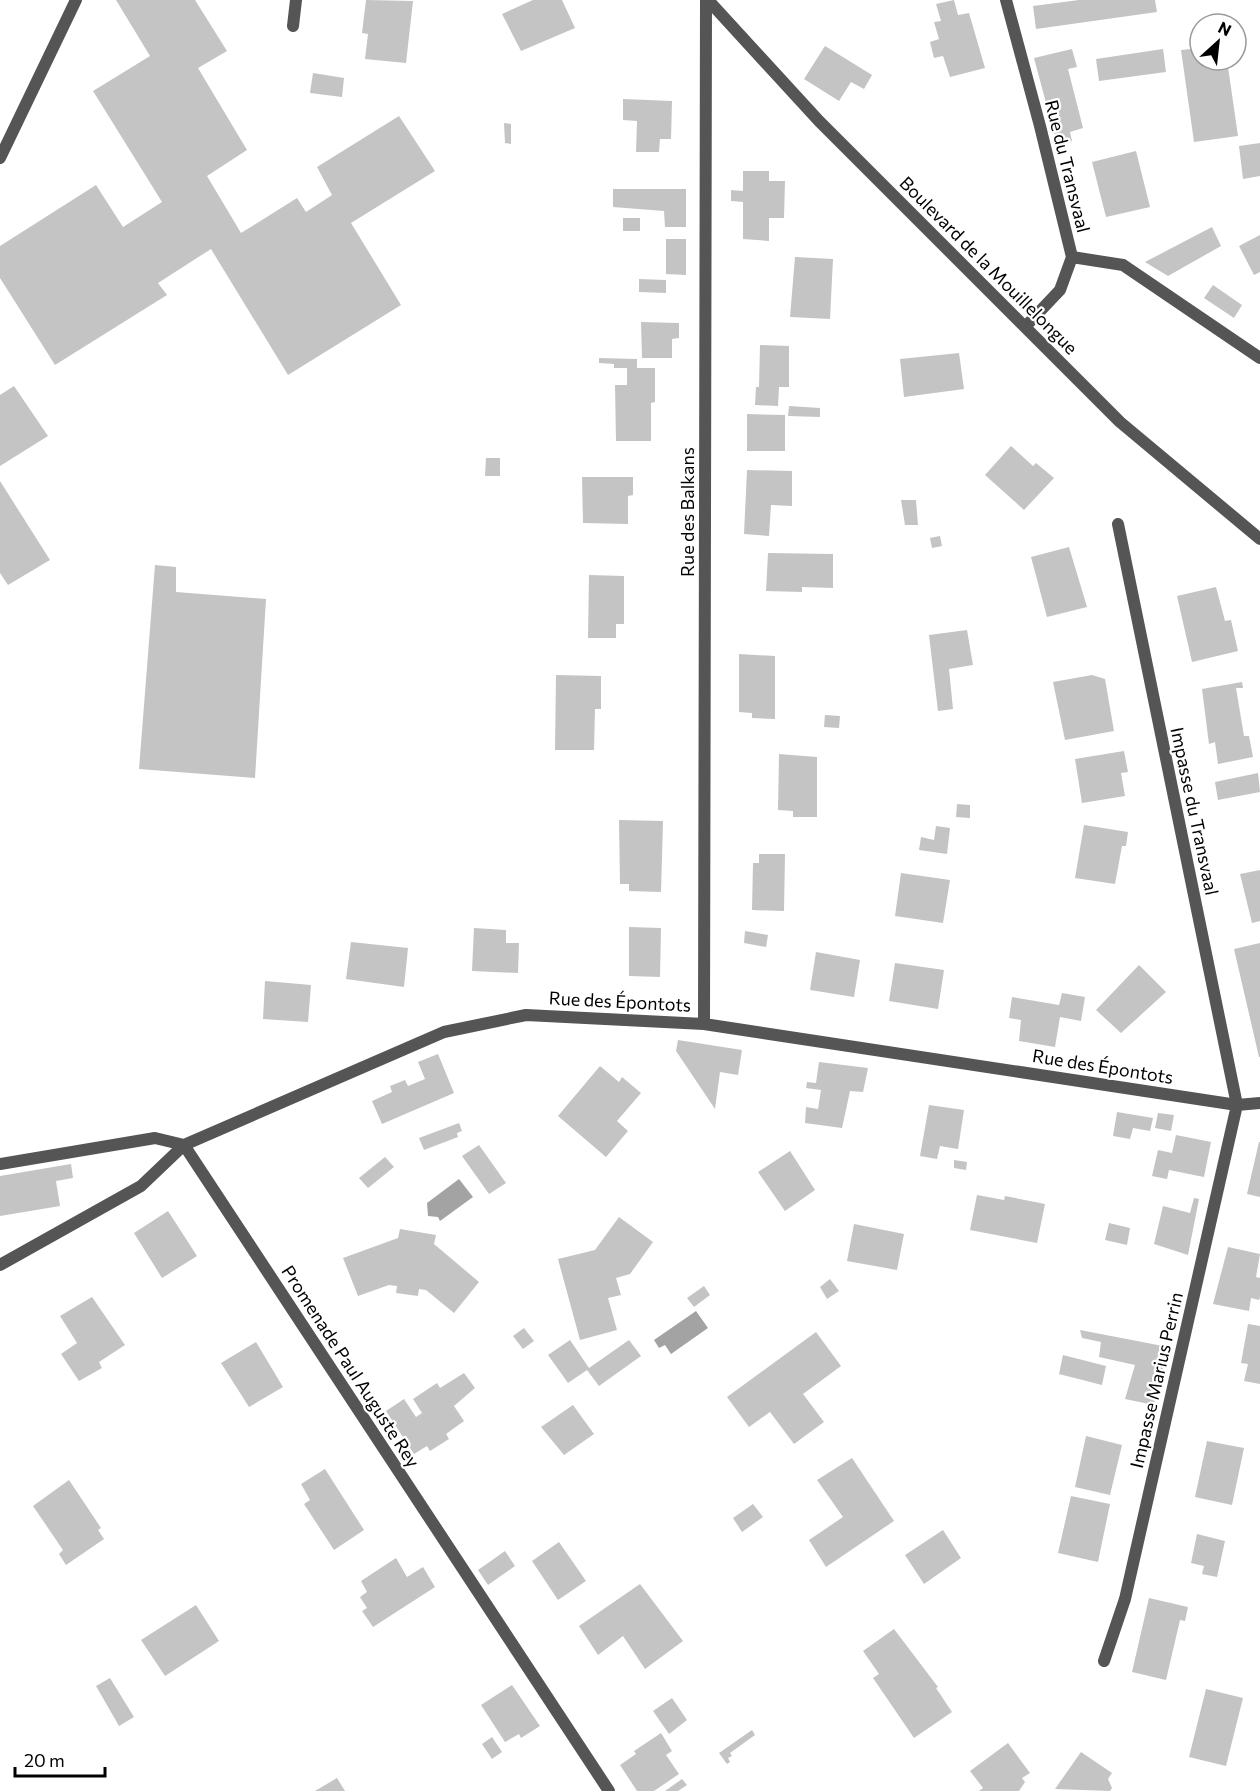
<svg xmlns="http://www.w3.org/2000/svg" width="1260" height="1791" font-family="Commissioner,sans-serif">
	<rect width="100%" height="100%" fill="#fff"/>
	<path fill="#a3a3a3" d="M459,1179L473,1197L440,1221L438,1217L428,1216L427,1203Z
		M696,1311L708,1328L671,1354L665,1345L659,1348L654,1340Z"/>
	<path fill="#c4c4c4" d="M116,0H195L227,51L198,68L247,150L207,176L241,233L297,198L306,212L332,195L317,167L399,116L435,171L351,223L401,305L288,375L211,249L158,283L167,295L55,365L0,278V246L96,185L123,227L162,202L93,91L150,56Z
		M366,0L413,1L406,63L365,59L368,34L362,33Z
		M533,0H562L575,28L521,51L502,14Z
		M954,0L958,15L969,13L985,68L950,77L943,56L934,58L930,42L939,39L934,22L941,21L936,4Z
		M1079,0H1155L1157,12L1036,29L1033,6Z
		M825,46L872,75L864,89L851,82L839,101L804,79Z
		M1200,48V60H1227L1238,136L1194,142L1181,50Z
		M1072,49L1077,67L1068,69L1083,128L1070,132L1072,141L1057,144L1034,58Z
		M1163,49L1166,72L1099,81L1096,59Z
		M313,73L344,78L342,97L310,93Z
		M623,99L672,101L671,139H660L659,152H636L637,121L623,120Z
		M504,123L511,124V144L505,143Z
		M1260,143V176L1243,179L1239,146Z
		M1136,151L1150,207L1106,217L1092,162Z
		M743,171H769V181H785L784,218H769V241L743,239V202L731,201V190L743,191Z
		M613,189H686V227H665L664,211L613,207Z
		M623,218H640V231H623Z
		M1212,227L1221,246L1168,276L1145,262Z
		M1260,235V272L1254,275L1239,246Z
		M666,239H686V275L666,274Z
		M795,257L833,259L830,319L790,317Z
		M639,279L666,280V293L639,292Z
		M1213,285L1242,305L1234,318L1204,298Z
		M641,322L679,323V338L672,339V358H642Z
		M760,345L789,346V387H779L778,406L755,405L756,387H759Z
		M959,353L964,389L904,397L900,359Z
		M599,358L637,359V368H655V402L651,403V441H616L615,385H627V368H614V364L599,363Z
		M14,386L48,436L0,466V395Z
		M789,406L820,408V417L788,416Z
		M747,414L785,415V451H747Z
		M1011,446L1033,466L1036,463L1054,478L1024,510L985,475Z
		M486,458H500V476H485Z
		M747,470L792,471V506L771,505L769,536L744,534Z
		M582,477H633V495L628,496V524L583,523Z
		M0,481L50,560L8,585L0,573Z
		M901,500H916L918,525H905Z
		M940,536L942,546L932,548L930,538Z
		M1069,547L1087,607L1047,617L1031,557Z
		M768,553L833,554V588L802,587V592L766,591Z
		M155,565L176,567V592L266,599L255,778L139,769Z
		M589,575L624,576V624H616V638H588Z
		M1216,587L1225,621L1231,620L1238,651L1192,662L1177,596Z
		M967,630L973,665L949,669L953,709L938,711L929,635Z
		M739,654L775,656V719L752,718V713L739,712Z
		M556,675L601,676V709H595L594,750H555Z
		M1092,675L1105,679L1114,731L1065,740L1053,682Z
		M1242,682L1243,688H1236L1244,736H1249L1253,757L1218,764L1215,742L1209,744L1202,689Z
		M825,715L840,716L839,728L824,727Z
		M1124,751L1128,772L1121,773L1125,796L1082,803L1075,759Z
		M779,754L817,757V817H793V811L778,810Z
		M1258,773L1260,792L1218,800L1215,782Z
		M957,804L970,805V818L956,817Z
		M619,820L663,821L661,892L629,891V884H620Z
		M1084,825L1128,832L1126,846H1122L1115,884L1075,878Z
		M936,826L950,828L947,854L919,850L921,837L934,840Z
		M759,854H785L784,911L752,910L753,863H759Z
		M1260,870V921L1252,923L1240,874Z
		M901,873L950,880L943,923L895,916Z
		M629,927L661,928L660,977L629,976Z
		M474,928L506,930V943H519L518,973L472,971Z
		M745,931L768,935L766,947L744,943Z
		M351,942L408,948L404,987L346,979Z
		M1260,943V1057H1259L1234,949Z
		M816,952L860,960L854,997L810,990Z
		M895,963L944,970L938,1009L889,1001Z
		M1139,965L1166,992L1121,1033L1096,1010Z
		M265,981L311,985L308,1022L263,1019Z
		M1062,993L1085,997L1081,1021L1060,1017L1055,1047L1019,1041L1021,1020L1009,1018L1012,997L1059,1005Z
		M678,1040L742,1050L738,1075L720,1072L715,1109L676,1051Z
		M438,1054L454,1093L382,1124L372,1101L392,1092L390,1086L405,1080L408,1086L425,1079L418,1062Z
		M819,1062L868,1068L863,1092L850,1091L842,1128L805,1123L806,1107L818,1109L821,1090L806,1088L807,1082L816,1083Z
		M600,1066L619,1082L622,1077L641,1093L617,1121L628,1131L606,1157L558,1116Z
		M929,1105L964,1110L958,1149L940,1146L937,1159L920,1156Z
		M1117,1112L1153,1118L1150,1131L1133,1128L1130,1139L1113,1136Z
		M1158,1113L1174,1115L1171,1131L1155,1128Z
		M459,1123L462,1131L457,1133L458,1137L424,1150L419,1138Z
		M1176,1135L1211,1142L1204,1177L1169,1170L1167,1179L1152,1176L1158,1150L1172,1153Z
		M1259,1142H1260V1197L1247,1194Z
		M479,1145L506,1183L489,1194L462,1156Z
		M790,1151L815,1190L785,1211L758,1172Z
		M385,1157L394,1167L368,1188L359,1178Z
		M954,1160L967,1162L966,1170L954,1168Z
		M71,1164L73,1178L56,1181L60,1206L0,1216V1176Z
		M977,1195L1004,1200L1005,1196L1045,1204L1037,1243L970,1230Z
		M1194,1198L1199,1199L1188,1255L1154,1244L1163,1206L1190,1213Z
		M168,1211L197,1256L162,1278L134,1233Z
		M619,1217L653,1242L630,1274L616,1278L621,1295L608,1298L617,1330L580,1340L558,1259L595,1250Z
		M1109,1223L1130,1228L1127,1245L1105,1240Z
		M854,1224L904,1234L897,1270L847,1261Z
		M400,1229L436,1235L434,1244L479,1282L454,1313L426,1290L419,1289L418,1296L396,1293L397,1286L389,1285L358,1296L343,1258L398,1238Z
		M1228,1247L1260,1254L1256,1277L1260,1278V1297L1259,1300L1251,1298L1249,1311L1213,1304Z
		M830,1279L839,1291L827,1299L820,1287Z
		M704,1286L710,1295L694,1307L687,1298Z
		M92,1297L125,1345L99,1362L102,1368L79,1381L61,1354L77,1343L60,1316Z
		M1248,1324L1260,1326V1384L1244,1381L1248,1364L1241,1363Z
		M524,1328L534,1341L523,1349L513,1336Z
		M1080,1330L1168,1347L1154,1405L1125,1399L1135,1365L1099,1357L1101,1342L1082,1338Z
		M816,1332L841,1366L803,1394L824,1422L794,1444L770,1412L749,1427L727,1397Z
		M570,1340L589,1368L629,1340L641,1356L599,1386L587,1370L568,1383L548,1355Z
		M256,1342L283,1387L249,1407L221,1363Z
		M1063,1355L1106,1366L1102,1385L1059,1374Z
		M464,1373L475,1388L454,1406L464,1421L446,1434L449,1439L430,1451L427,1446L414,1454L386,1411L404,1399L416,1417L422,1413L413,1399L437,1383L440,1388Z
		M573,1405L594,1434L564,1455L541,1427Z
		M1086,1436L1122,1445L1110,1495L1075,1487Z
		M1207,1441L1244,1448L1232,1505L1195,1497Z
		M852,1458L894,1521L826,1567L809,1540L843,1517L817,1480Z
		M325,1469L364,1530L334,1550L304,1504L310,1500L301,1484Z
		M69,1480L101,1528L98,1530L104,1539L66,1565L59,1554L63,1550L33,1506Z
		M1071,1496L1110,1504L1098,1562L1058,1553Z
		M753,1504L763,1517L742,1532L733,1518Z
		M943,1530L961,1558L924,1584L905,1555Z
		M1197,1534L1225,1541L1217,1577L1202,1574L1204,1566L1191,1563Z
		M559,1542L586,1581L558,1600L532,1561Z
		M505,1551L515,1566L488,1585L478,1570Z
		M396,1558L407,1577L423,1567L435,1587L373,1627L362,1611L367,1608L360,1597L367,1592L361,1581Z
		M640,1584L683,1641L645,1669L623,1636L598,1655L579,1626Z
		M1149,1598L1188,1607L1185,1621L1180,1620L1166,1680L1132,1672Z
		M196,1605L219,1641L165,1676L141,1640Z
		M894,1629L938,1687L936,1688L952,1712L914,1738L873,1678L879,1674L863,1651Z
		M110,1678L134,1717L119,1726L96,1686Z
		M512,1685L540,1726L521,1738L519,1734L505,1742L481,1705Z
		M1206,1689L1243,1698L1226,1766L1189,1757Z
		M672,1698L687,1720L669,1734L653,1711Z
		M752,1730L755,1735L730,1753L732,1756L728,1758L730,1762L727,1764L719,1753Z
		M661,1733L672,1751L666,1755L679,1774L654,1791H637L620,1765L636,1754L634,1751Z
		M492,1737L502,1752L492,1759L482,1744Z
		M1008,1743L1030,1773L1022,1778L1025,1782L1019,1791H979L983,1788L970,1771Z
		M1081,1752L1112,1773L1108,1779L1112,1788L1110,1791L1055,1789Z
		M337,1778L345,1791H315Z
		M682,1779L687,1785L678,1791H665Z"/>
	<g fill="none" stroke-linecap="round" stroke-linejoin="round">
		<path stroke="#555" stroke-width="12" d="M0,158L76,0"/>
		<path stroke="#555" stroke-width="12" d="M708,0L819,121L1120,422L1260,539
			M1006,0L1040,126L1072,257L1060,290L1025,327
			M293,26L296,0
			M1072,257L1123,265L1260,358
			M704,1024L706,0
			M0,1164L155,1138L184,1145L444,1032L526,1015L704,1024L1237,1105L1260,1103
			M0,1265L141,1186L184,1145L609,1791
			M1104,1661L1125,1599L1237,1105L1118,524"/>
	</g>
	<g text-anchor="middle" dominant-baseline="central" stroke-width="4.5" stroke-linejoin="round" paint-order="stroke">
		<g font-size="18" fill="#000" stroke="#fff">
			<text transform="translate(1068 166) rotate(76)">Rue du Transvaal</text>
			<text transform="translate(989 265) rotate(45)">Boulevard de la Mouillelongue</text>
			<text transform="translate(687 512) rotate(-90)">Rue des Balkans</text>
			<text transform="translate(1195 811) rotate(78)">Impasse du Transvaal</text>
			<text transform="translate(620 1001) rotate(3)">Rue des Épontots</text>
			<text transform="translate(1103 1066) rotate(9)">Rue des Épontots</text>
			<text transform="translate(351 1366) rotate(57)">Promenade Paul Auguste Rey</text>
			<text transform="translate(1156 1380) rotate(-77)">Impasse Marius Perrin</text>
		</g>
	</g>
	<g transform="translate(1218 42) rotate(27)"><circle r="28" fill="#ffffff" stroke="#999999" stroke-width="1.5"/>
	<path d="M0-4.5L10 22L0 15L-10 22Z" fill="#000000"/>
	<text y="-9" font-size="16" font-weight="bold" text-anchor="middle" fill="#000000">N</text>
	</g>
	<path d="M15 1767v9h90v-9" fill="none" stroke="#000000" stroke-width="3"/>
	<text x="24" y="1767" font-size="18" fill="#000000" stroke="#ffffff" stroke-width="4.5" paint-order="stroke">20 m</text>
</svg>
